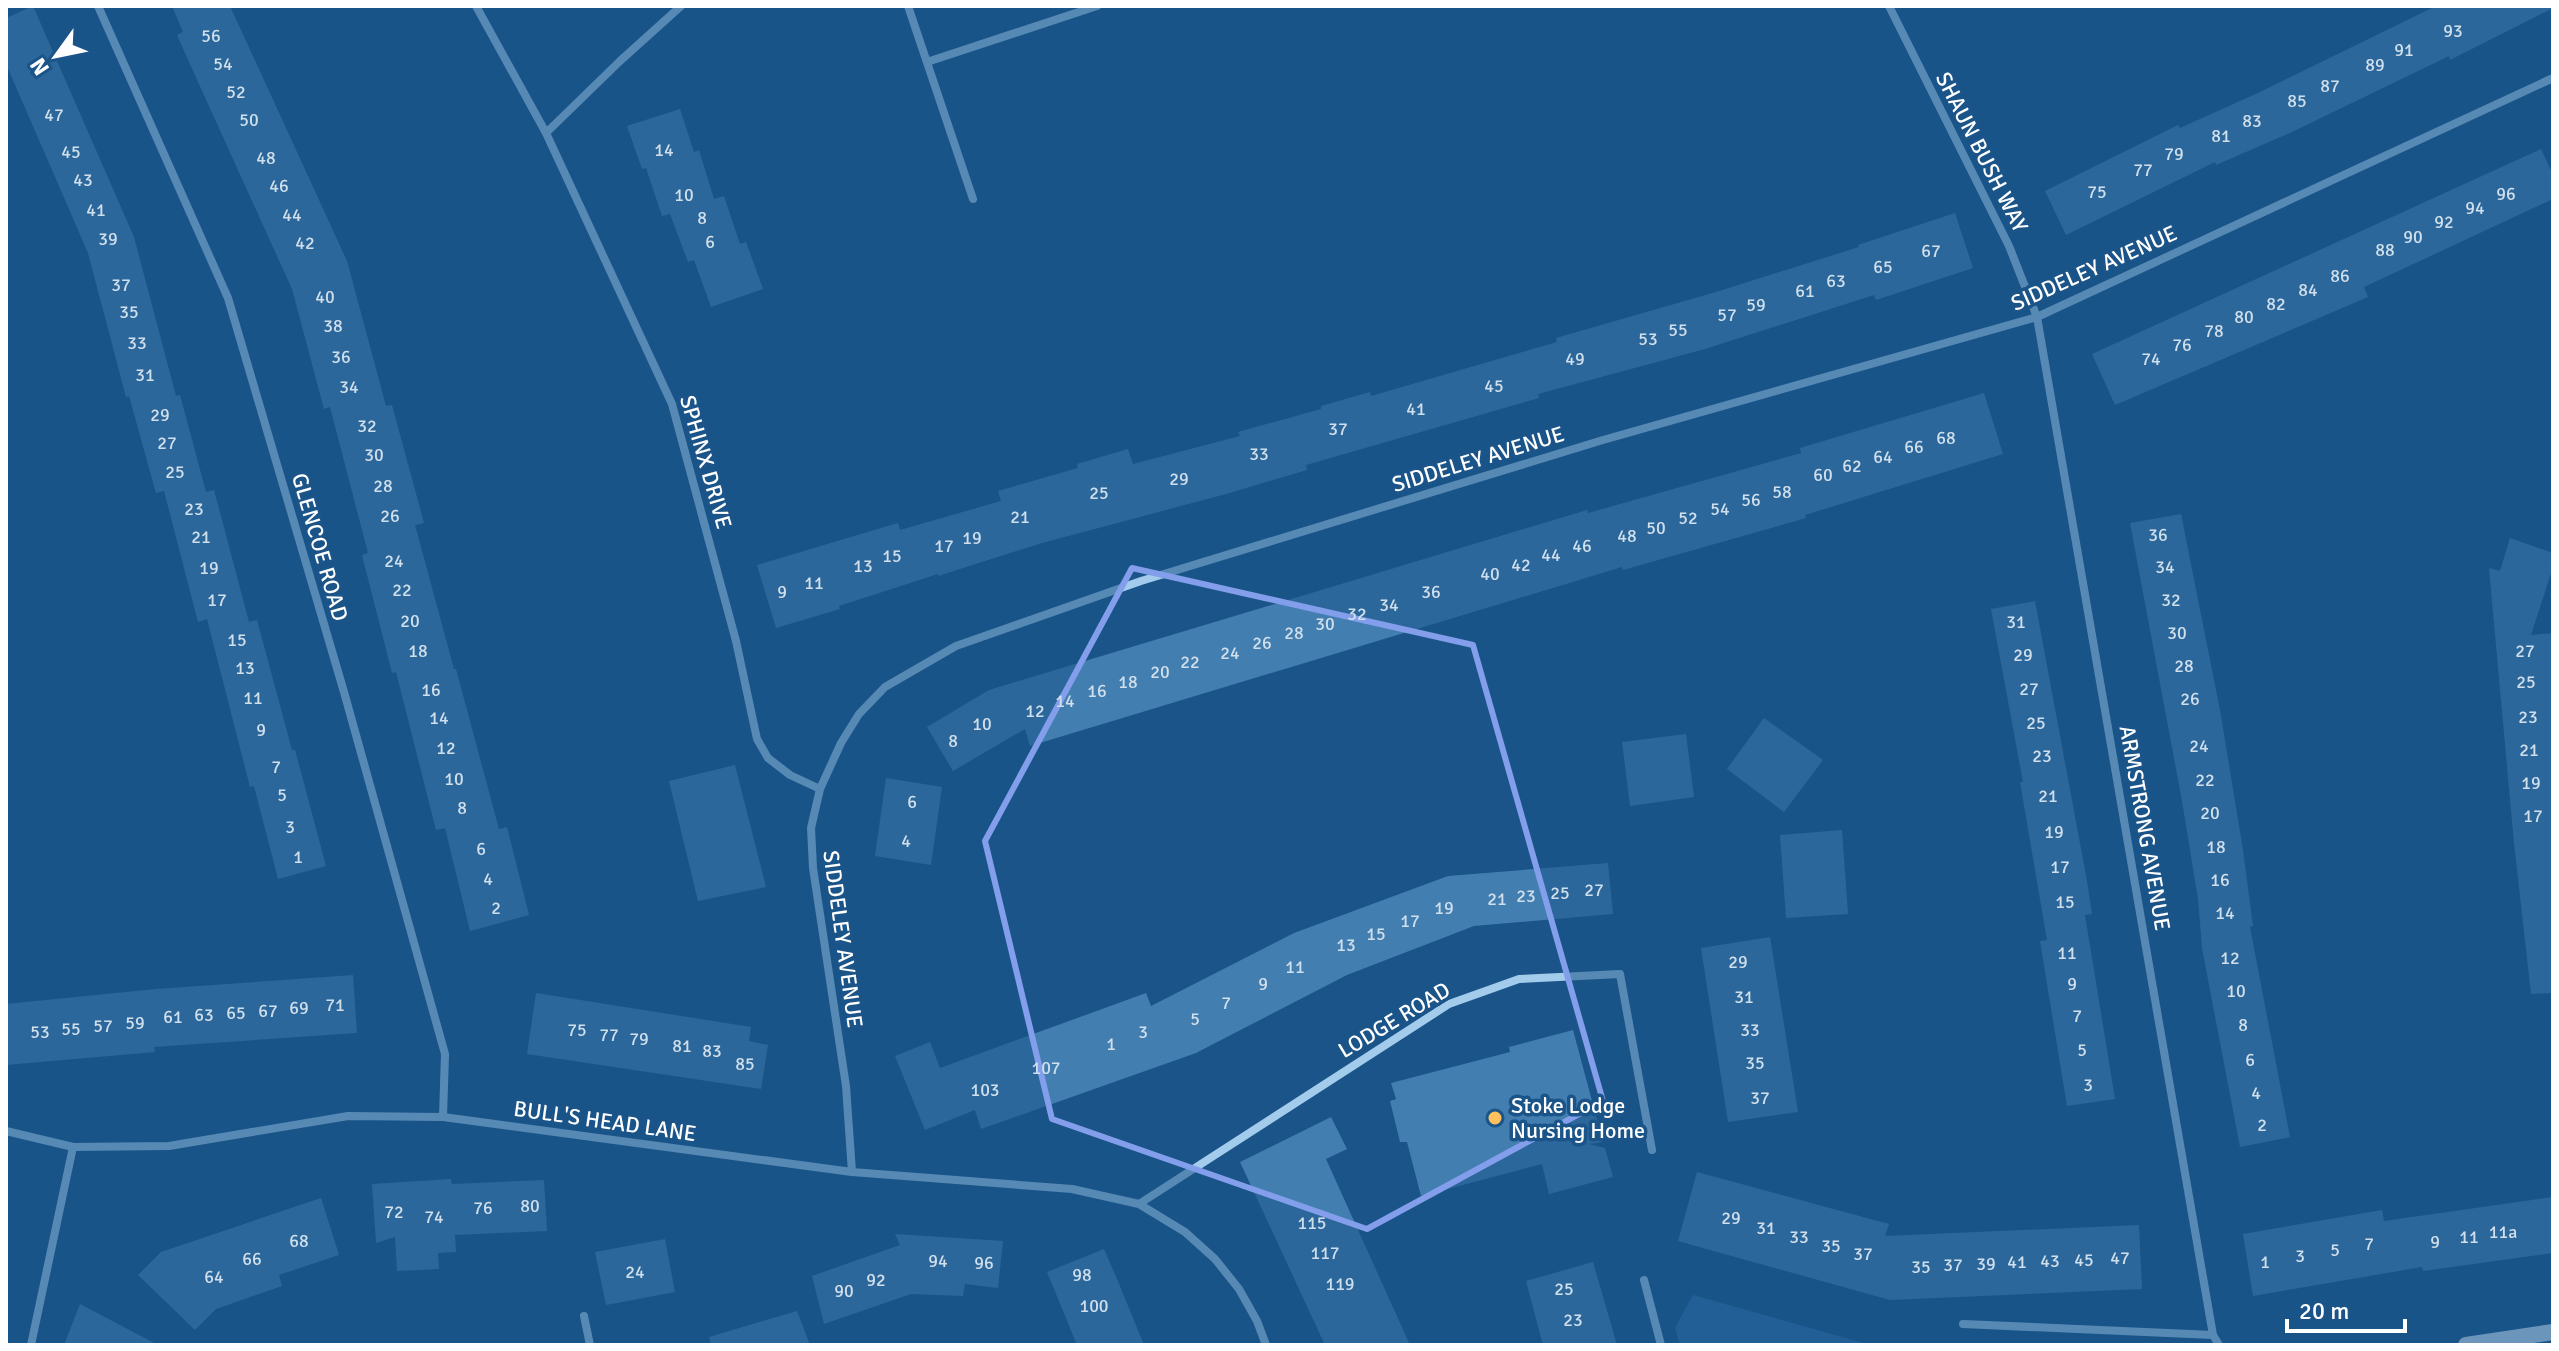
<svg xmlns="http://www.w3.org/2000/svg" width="2559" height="1351" font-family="Signika,sans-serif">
	<rect width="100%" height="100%" fill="#1a5488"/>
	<path fill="#2d6ea6" d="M1693,1295L1871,1345H1680L1675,1328Z"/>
	<path fill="#437eb1" d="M33,6L134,237L176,396L180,395L206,492L214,490L249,622L257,620L292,750H295L326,866L278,879L254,786L250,787L207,619L198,622L164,491L156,493L129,396L126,397L88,253L6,64V18Z
		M172,6H230L347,261L386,406L392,405L424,523L415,525L454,669H456L499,829L507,827L529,915L470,931L445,828L436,830L396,672L392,673L362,555L368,553L330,407L324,409L292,289L189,62L177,35L183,32Z
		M2436,6L2553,8L2450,60L2449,56L2292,132L2216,165L2215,162L2066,235L2045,191L2178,125L2180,128L2258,93Z
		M680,109L694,152L699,150L714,199L724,196L740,244L746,242L763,289L711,307L694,260L688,262L670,214L662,216L646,168L642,169L627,126Z
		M2541,149L2553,175V199L2364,287L2368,297L2115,405L2092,354Z
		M1955,213L1973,268L1876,300L1874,295L1705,349L1538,394L1539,398L1306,465L1307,470L1226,494L1042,543L938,576V574L839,606L840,609L776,628L757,565L898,523L900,530L1001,501L998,491L1078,468L1077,464L1128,449L1133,464L1240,436L1238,432L1321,409V406L1370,392L1371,396L1557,342L1556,338L1716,292L1859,247L1858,245Z
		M1984,393L2003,454L1805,515L1806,518L1623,570L1622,567L1030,746L1025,729L953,771L927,727L989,690L1587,510L1588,513L1801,453L1800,448Z
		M2181,514L2220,710L2243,850L2253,926L2250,927L2290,1137L2240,1147L2202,948L2198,899L2182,801L2130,523Z
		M2510,538L2553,553V567L2531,635L2553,633V993L2531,994L2514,843L2489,568L2500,571Z
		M2035,601L2087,881L2092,914L2085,915L2115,1099L2067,1106L2040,941L2047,940L2020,782H2023L1991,609Z
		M1764,718L1823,760L1784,812L1727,769Z
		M1686,734L1694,797L1630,806L1622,742Z
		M735,765L766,887L698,901L669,781Z
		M886,778L942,787L931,865L875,856Z
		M1842,830L1848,914L1786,918L1780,835Z
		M1608,863L1613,914L1474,926L1347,975L1196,1053L981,1129L975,1110L925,1130L895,1056L930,1042L940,1068L1146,993L1151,1006L1294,933L1448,876Z
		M1770,937L1798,1112L1728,1122L1701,948Z
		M353,975L357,1033L154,1047L155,1052L6,1065V1004L156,989Z
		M536,993L751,1027L749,1041L768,1045L761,1089L527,1054Z
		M1573,1030L1603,1142L1589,1144L1605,1148L1613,1177L1549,1194L1542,1164L1421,1196L1407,1142H1400L1390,1101L1396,1099L1391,1083L1510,1052L1509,1047Z
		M1331,1117L1347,1149L1326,1159L1410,1345H1325L1240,1162Z
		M1697,1172L1889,1224L1885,1236L2139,1225L2142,1289L1890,1300L1678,1241Z
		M451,1179L452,1184L544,1180L547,1231L455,1235L456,1252L438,1253L439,1269L397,1271L395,1237L376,1243L372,1184Z
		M2553,1197V1253L2423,1271L2422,1267L2253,1296L2243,1234L2382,1210L2384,1221Z
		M321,1198L339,1255L279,1275L282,1286L216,1309L195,1330L138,1275L161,1252Z
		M895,1234L1003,1241L998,1288L965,1284L963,1296L911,1294L824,1324L812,1276L900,1245Z
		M665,1239L675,1292L606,1305L595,1252Z
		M1104,1249L1117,1279L1144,1345H1077L1047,1272Z
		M1593,1262L1617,1345H1543L1526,1281Z
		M80,1304L158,1345H64Z
		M797,1311L810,1345H711L709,1337Z"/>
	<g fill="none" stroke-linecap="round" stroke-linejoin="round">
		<path stroke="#a2cbec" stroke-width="8" d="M98,6L228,298L344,692L445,1054L443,1117
			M476,6L546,133L672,404L736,641L757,739L768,758L790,775L820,789
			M908,6L973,199
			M1889,6L2009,246L2037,317L2213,1335L2219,1345
			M927,62L1097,6
			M546,133L620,61L681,6
			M6,1131L73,1147L169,1146L348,1116L443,1117L852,1172L1072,1189L1139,1204L1185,1232L1215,1259L1239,1289L1257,1321L1266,1345
			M852,1172L846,1086L813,868L811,828L820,789L841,743L859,714L885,687L956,646L1141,581L1603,440L2037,317L2553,78
			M1139,1204L1449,1004L1519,979L1620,974L1652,1150
			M1644,1280L1661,1345
			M584,1316L590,1345
			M1963,1324L2213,1335
			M31,1345L73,1147"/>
		<path stroke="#cfe5f9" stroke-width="16" d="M2466,1345L2553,1332"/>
	</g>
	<path d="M0 0H2559V1351H0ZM1132,568L1473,645L1603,1101L1367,1229L1052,1119L985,841Z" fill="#1a5488" fill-opacity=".55" fill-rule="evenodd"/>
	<path fill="none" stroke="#839eea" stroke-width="6" stroke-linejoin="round" d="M1132,568L1473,645L1603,1101L1367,1229L1052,1119L985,841Z"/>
	<circle fill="#ffc15e" stroke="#1a5488" stroke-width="3" cx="1495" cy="1118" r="8"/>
	<g text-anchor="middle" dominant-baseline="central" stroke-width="7" stroke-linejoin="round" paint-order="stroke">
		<g font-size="18" fill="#d0dfec">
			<text x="2453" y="31">93</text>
			<text x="211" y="36">56</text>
			<text x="2404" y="50">91</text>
			<text x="223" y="64">54</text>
			<text x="2375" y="65">89</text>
			<text x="2330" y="86">87</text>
			<text x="236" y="92">52</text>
			<text x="2297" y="101">85</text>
			<text x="54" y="115">47</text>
			<text x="249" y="120">50</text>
			<text x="2252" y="121">83</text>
			<text x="2221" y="136">81</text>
			<text x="664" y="150">14</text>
			<text x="71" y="152">45</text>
			<text x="2174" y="154">79</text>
			<text x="266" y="158">48</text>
			<text x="2143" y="170">77</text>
			<text x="83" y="180">43</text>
			<text x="279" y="186">46</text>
			<text x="2097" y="192">75</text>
			<text x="2506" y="194">96</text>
			<text x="684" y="195">10</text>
			<text x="2475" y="208">94</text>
			<text x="96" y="210">41</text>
			<text x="292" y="215">44</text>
			<text x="702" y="218">8</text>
			<text x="2444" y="222">92</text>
			<text x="2413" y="237">90</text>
			<text x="108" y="239">39</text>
			<text x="710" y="242">6</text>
			<text x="305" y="243">42</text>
			<text x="2385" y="250">88</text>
			<text x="1931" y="251">67</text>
			<text x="1883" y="267">65</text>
			<text x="2340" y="276">86</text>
			<text x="1836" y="281">63</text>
			<text x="121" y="285">37</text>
			<text x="2308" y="290">84</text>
			<text x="1805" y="291">61</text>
			<text x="325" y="297">40</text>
			<text x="2276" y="304">82</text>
			<text x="1756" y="305">59</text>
			<text x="129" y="312">35</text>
			<text x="1727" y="315">57</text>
			<text x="2244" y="317">80</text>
			<text x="333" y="326">38</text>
			<text x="1678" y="330">55</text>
			<text x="2214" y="331">78</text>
			<text x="1648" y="339">53</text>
			<text x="137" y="343">33</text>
			<text x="2182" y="345">76</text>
			<text x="341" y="357">36</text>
			<text x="1575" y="359">49</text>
			<text x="2151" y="359">74</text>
			<text x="145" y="375">31</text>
			<text x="1494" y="386">45</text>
			<text x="349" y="387">34</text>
			<text x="1416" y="409">41</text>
			<text x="160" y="415">29</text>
			<text x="367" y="426">32</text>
			<text x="1338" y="429">37</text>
			<text x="1946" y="438">68</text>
			<text x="167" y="443">27</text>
			<text x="1914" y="447">66</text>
			<text x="1259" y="454">33</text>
			<text x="374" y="455">30</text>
			<text x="1883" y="457">64</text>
			<text x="1852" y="466">62</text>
			<text x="175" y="472">25</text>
			<text x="1823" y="475">60</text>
			<text x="1179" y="479">29</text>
			<text x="383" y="486">28</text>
			<text x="1782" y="492">58</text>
			<text x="1099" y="493">25</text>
			<text x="1751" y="500">56</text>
			<text x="194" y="509">23</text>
			<text x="1720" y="509">54</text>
			<text x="390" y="516">26</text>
			<text x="1020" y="517">21</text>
			<text x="1688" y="518">52</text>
			<text x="1656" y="528">50</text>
			<text x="2158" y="535">36</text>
			<text x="1627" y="536">48</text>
			<text x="201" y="537">21</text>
			<text x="972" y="538">19</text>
			<text x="944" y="546">17</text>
			<text x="1582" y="546">46</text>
			<text x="1551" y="555">44</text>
			<text x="892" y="556">15</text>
			<text x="394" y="561">24</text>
			<text x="1521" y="565">42</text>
			<text x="863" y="566">13</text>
			<text x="2165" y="567">34</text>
			<text x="209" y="568">19</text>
			<text x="1490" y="574">40</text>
			<text x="814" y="583">11</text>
			<text x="402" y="590">22</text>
			<text x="782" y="592">9</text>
			<text x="1431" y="592">36</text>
			<text x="217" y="600">17</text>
			<text x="2171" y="600">32</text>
			<text x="1389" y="605">34</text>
			<text x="1357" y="614">32</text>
			<text x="410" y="621">20</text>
			<text x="2016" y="622">31</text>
			<text x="1325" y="624">30</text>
			<text x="1294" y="633">28</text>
			<text x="2177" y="633">30</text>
			<text x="237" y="640">15</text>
			<text x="1262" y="643">26</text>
			<text x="418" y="651">18</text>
			<text x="2525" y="651">27</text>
			<text x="1230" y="653">24</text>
			<text x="2023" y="655">29</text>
			<text x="1190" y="662">22</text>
			<text x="2184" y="666">28</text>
			<text x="245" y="668">13</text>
			<text x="1160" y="672">20</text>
			<text x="1128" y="682">18</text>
			<text x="2526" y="682">25</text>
			<text x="2029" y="689">27</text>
			<text x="431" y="690">16</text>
			<text x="1097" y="691">16</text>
			<text x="253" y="698">11</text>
			<text x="2190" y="699">26</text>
			<text x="1065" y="701">14</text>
			<text x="1035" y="711">12</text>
			<text x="2528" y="717">23</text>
			<text x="439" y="718">14</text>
			<text x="2036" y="723">25</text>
			<text x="982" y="724">10</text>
			<text x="261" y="730">9</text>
			<text x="953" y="741">8</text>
			<text x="2199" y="746">24</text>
			<text x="446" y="748">12</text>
			<text x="2529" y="750">21</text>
			<text x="2042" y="756">23</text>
			<text x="276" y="767">7</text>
			<text x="454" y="779">10</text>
			<text x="2205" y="780">22</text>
			<text x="2531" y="783">19</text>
			<text x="282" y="795">5</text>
			<text x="2048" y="796">21</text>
			<text x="912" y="802">6</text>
			<text x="462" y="808">8</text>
			<text x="2210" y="813">20</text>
			<text x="2533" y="816">17</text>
			<text x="290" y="827">3</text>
			<text x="2054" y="832">19</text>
			<text x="906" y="841">4</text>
			<text x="2216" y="847">18</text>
			<text x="481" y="849">6</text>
			<text x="298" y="857">1</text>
			<text x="2060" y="867">17</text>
			<text x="488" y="879">4</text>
			<text x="2220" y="880">16</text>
			<text x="1594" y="890">27</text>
			<text x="1560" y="893">25</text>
			<text x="1526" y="896">23</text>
			<text x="1497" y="899">21</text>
			<text x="2065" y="902">15</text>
			<text x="496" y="908">2</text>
			<text x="1444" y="908">19</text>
			<text x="2225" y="913">14</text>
			<text x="1410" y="921">17</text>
			<text x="1376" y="934">15</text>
			<text x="1346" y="945">13</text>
			<text x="2067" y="953">11</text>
			<text x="2230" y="958">12</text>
			<text x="1738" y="962">29</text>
			<text x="1295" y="967">11</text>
			<text x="1263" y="984">9</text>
			<text x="2072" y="984">9</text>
			<text x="2236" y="991">10</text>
			<text x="1744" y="997">31</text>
			<text x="1226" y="1003">7</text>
			<text x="335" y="1005">71</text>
			<text x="299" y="1008">69</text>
			<text x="268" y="1011">67</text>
			<text x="236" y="1013">65</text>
			<text x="204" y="1015">63</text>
			<text x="2077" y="1016">7</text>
			<text x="173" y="1017">61</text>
			<text x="1195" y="1019">5</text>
			<text x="135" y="1023">59</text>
			<text x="2243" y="1025">8</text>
			<text x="103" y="1026">57</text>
			<text x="71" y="1029">55</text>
			<text x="577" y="1030">75</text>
			<text x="1750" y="1030">33</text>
			<text x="40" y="1032">53</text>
			<text x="1143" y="1032">3</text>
			<text x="609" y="1035">77</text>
			<text x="639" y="1039">79</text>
			<text x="1111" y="1044">1</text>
			<text x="682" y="1046">81</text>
			<text x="2082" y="1050">5</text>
			<text x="712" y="1051">83</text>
			<text x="2250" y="1060">6</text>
			<text x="1755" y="1063">35</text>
			<text x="745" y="1064">85</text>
			<text x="1046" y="1068">107</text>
			<text x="2088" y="1085">3</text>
			<text x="985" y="1090">103</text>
			<text x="2256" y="1093">4</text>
			<text x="1760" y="1098">37</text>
			<text x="2262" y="1125">2</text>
			<text x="530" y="1206">80</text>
			<text x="483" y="1208">76</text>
			<text x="394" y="1212">72</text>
			<text x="434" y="1217">74</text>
			<text x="1731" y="1218">29</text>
			<text x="1312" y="1223">115</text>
			<text x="1766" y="1228">31</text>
			<text x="2503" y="1232">11a</text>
			<text x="1799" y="1237">33</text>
			<text x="2469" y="1237">11</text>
			<text x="299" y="1241">68</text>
			<text x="2435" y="1242">9</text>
			<text x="2369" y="1244">7</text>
			<text x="1831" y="1246">35</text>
			<text x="2335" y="1250">5</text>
			<text x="1325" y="1253">117</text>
			<text x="1863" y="1254">37</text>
			<text x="2300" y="1256">3</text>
			<text x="2120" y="1258">47</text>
			<text x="252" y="1259">66</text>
			<text x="2084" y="1260">45</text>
			<text x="938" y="1261">94</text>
			<text x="2050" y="1261">43</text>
			<text x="2017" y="1262">41</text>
			<text x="2265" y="1262">1</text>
			<text x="984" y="1263">96</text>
			<text x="1986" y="1264">39</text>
			<text x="1953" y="1265">37</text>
			<text x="1921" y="1267">35</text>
			<text x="635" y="1272">24</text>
			<text x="1082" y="1275">98</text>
			<text x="214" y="1277">64</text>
			<text x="876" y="1280">92</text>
			<text x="1340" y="1284">119</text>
			<text x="1564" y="1289">25</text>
			<text x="844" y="1291">90</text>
			<text x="1094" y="1306">100</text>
			<text x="1573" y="1320">23</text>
		</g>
		<g font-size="22" fill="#fff" stroke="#1a5488">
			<text transform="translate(1982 152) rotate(63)">SHAUN BUSH WAY</text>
			<text transform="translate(2094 268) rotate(-24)">SIDDELEY AVENUE</text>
			<text transform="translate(1478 459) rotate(-17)">SIDDELEY AVENUE</text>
			<text transform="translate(706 462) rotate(74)">SPHINX DRIVE</text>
			<text transform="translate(320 547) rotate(74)">GLENCOE ROAD</text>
			<text transform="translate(2145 828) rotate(80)">ARMSTRONG AVENUE</text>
			<text transform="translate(843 939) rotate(82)">SIDDELEY AVENUE</text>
			<text transform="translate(1394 1020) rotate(-31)">LODGE ROAD</text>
			<text transform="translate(605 1121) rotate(8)">BULL'S HEAD LANE</text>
		</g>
		<g font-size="22" fill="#fff" stroke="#1a5488" text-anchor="start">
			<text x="1511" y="1105">Stoke Lodge<tspan x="1511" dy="25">Nursing Home</tspan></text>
		</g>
	</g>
	<rect width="2559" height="1351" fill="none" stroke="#ffffff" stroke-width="16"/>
	<g transform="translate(56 56) rotate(237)" stroke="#1a5488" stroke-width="6" paint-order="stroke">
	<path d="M0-6L14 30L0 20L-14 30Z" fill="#ffffff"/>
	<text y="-12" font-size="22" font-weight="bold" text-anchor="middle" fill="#ffffff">N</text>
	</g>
	<path d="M2287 1319v12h118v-12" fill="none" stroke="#ffffff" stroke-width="4"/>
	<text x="2299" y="1319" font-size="24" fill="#ffffff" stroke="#1a5488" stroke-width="6" paint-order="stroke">20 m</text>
</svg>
